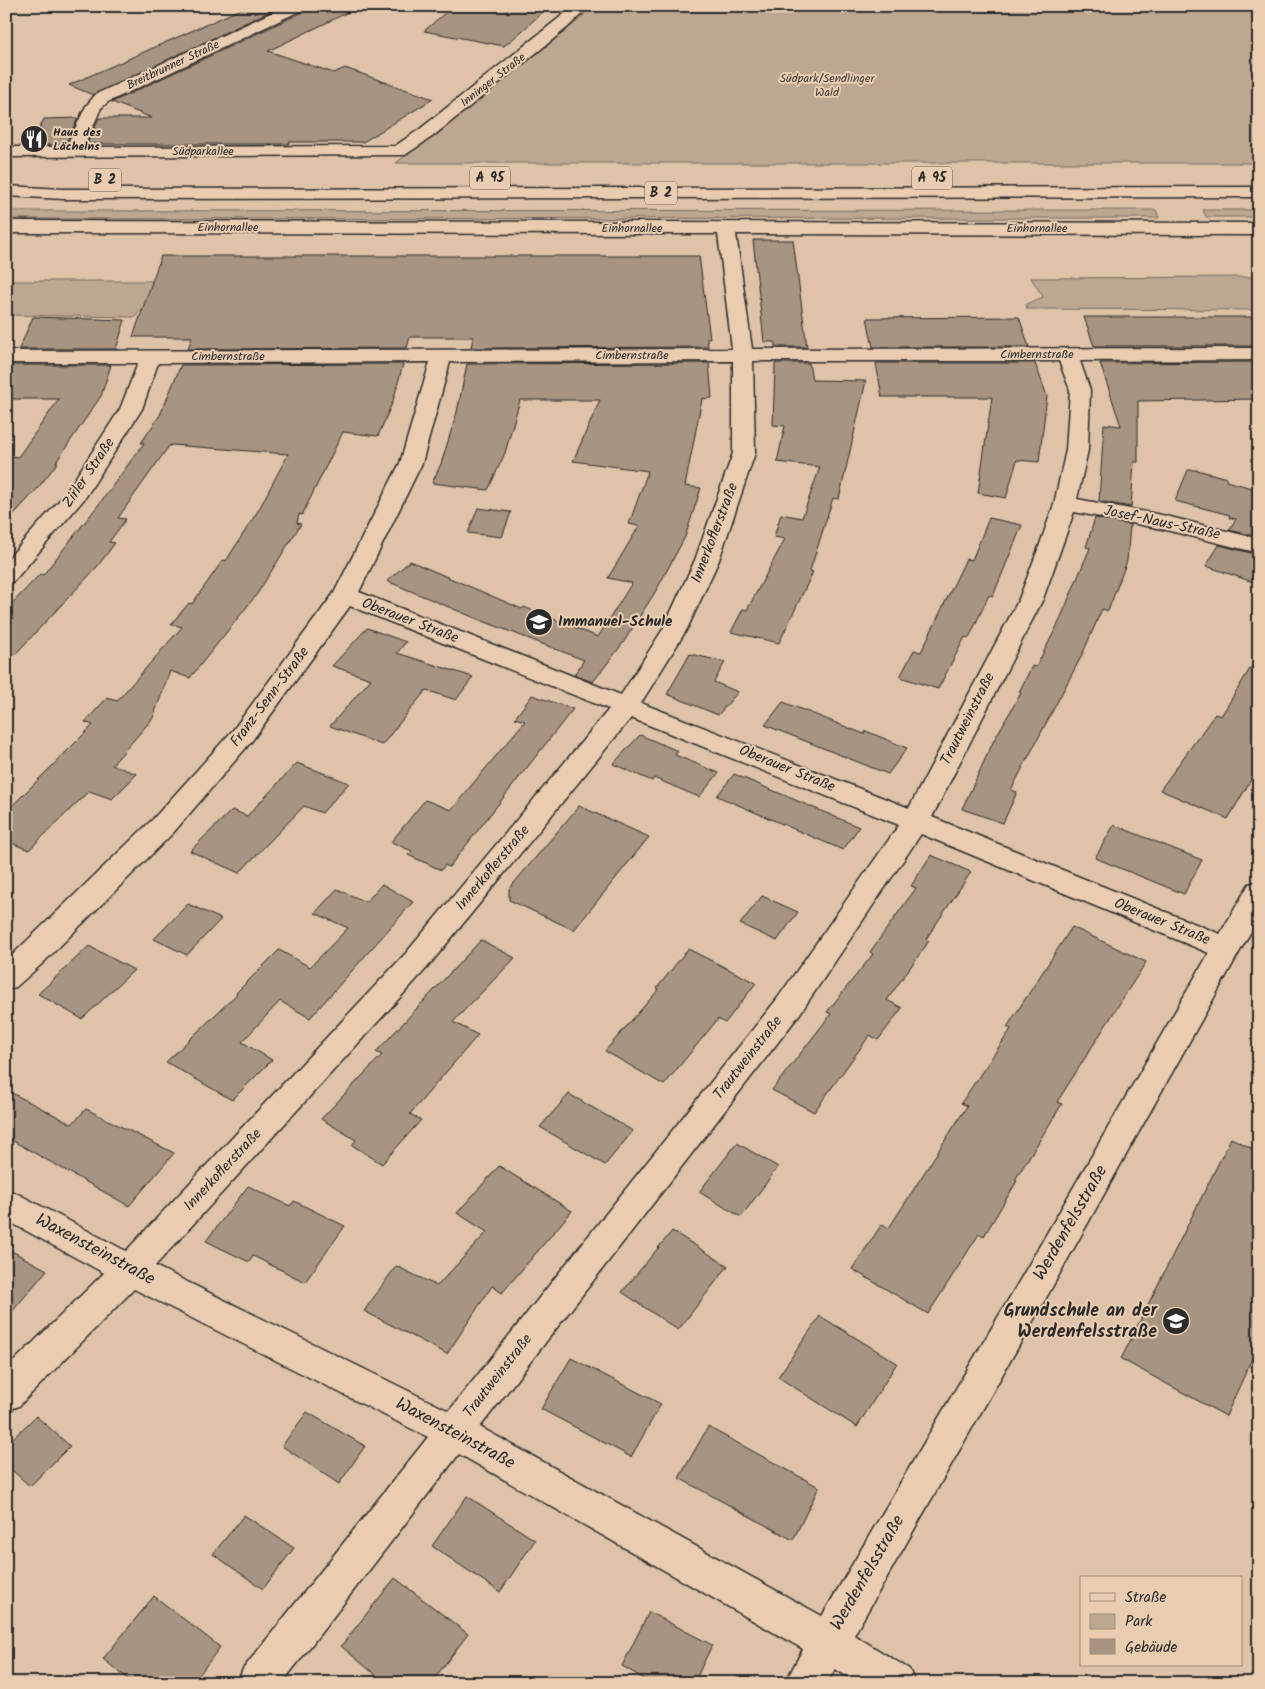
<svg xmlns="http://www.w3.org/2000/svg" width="1265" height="1689" font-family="Kalam,sans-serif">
	<rect width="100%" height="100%" fill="#dfc3a9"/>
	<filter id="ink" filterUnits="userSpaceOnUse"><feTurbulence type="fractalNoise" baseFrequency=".02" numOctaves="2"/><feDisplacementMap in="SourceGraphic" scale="10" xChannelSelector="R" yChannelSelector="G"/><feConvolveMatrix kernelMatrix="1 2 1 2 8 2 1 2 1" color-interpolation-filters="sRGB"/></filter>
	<g filter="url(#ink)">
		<path fill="#bda791" stroke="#74695e" d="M592,6H1259V163H396L580,19Z
			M1156,210L1159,218L6,219V211Z
			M1203,210H1259V217H1206Z
			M1259,277V310L1027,309L1026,304L1043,297L1031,278Z
			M6,281H260L600,313L139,311L136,317L6,315Z"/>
		<path fill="#a79481" stroke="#2b2b2b" d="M248,6H281L93,95L69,85Z
			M308,6H361L268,51L334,73L345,68L433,99L363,142H289V144H87L99,118H152L112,102L305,11Z
			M453,6H549L522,31L504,46L424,31Z
			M78,118L65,145H31L44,119Z
			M753,240H793L807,347H775V342H764Z
			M161,256H699L710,338H707L708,347L471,348L473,337H410L407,348L188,349L192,337H133Z
			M33,317L125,320L116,349H19Z
			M1019,317L1029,347H873L867,318Z
			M1084,317H1259V346H1094Z
			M1259,362V399L1138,401V462H1134L1131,507L1099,501L1104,424L1121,426L1100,363Z
			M709,363L712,398L702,399L685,486L701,488L685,537L657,589L623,643L593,682L574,675L584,660L475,618L387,581L410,561L522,609L524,607L598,637L632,583L608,578L639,526L629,524L648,471L573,461L600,400H520L505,453L488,490L432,483L441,464L457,412L467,364Z
			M775,363H809L812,380L866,381L839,499L833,498L810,571L813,572L779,643L731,632L743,609L747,610L785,539L774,537L781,514L802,518L820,467L777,462L785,426L773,425Z
			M876,363H1035L1047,396L1039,462L1017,460L1006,498L978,493L992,397H882Z
			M403,364L393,401L378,436L343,432L302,515L299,514L297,523L301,524L257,594L190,678L170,671L153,718L112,765L137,774L112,799L89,791L29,850L6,841V812L93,725L85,722L107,698L117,701L182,627L171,624L189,603L192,604L223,560L226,561L259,509L288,454L172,445L169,446L118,518L126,519L109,542L115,543L97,567L6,664V610L40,574L43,575L100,503L144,443H141L160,415L181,365Z
			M12,365H111L101,396L56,462H58L38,488L6,523V455L18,457L59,399H6V378Z
			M1188,470H1197L1227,478L1226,481L1256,489L1259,485V537L1229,530L1236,519L1229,518L1230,515L1175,501Z
			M478,508L511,512L502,537L468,533Z
			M989,518L1022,525L993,596L989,595L969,638L965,637L938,689L900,677L914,650L921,652L966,559L972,560Z
			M1095,518L1130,525L1127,561L1108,611L1102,609L1082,655L1011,790L1017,792L1003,823L962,809L994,740L1021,693L1019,692L1032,666L1036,667L1059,622L1090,548L1086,547Z
			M1219,545L1259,555V584L1206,566Z
			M367,628L406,642L397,653L473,677L456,700L426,690L382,745L330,726L371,679L332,666Z
			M690,654L725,662L714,682L738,692L718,715L667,694Z
			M1259,654V766L1228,819L1160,790L1215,714L1221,716Z
			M532,695L573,709L449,867L445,865L441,870L408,855L412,851L391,842L425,800L451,810L525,721L515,718Z
			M783,702L864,734L866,731L907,748L888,774L765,725Z
			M640,735L678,751L675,755L719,773L699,797L654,778L652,781L613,764Z
			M297,763L349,783L322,813L304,806L239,873L190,851L232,810L247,816Z
			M734,774L859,827L843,850L717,796Z
			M579,806L649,837L574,930L509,900V889Z
			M1114,825L1202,860L1184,894L1095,858Z
			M931,855L971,872L926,939L929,941L887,1000L902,1008L878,1040L870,1035L814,1112L772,1090L831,1014L827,1012L873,954L870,952L916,888L911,886Z
			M382,884L413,902L310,1018L280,1001L242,1042L272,1060L232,1100L166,1062L237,994L236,993L279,950L310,967L348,928L315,913L337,889L366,902Z
			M762,896L798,912L777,941L740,924Z
			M188,904L221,919L187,955L154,939Z
			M1072,927L1146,962L1057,1102L1062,1104L1015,1180L1017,1181L984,1236L979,1234L928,1314L852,1269L882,1224L889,1228L967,1106L961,1103L1011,1029L1007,1027Z
			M481,940L515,958L453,1022L478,1035L410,1114L421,1120L382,1164L352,1145L356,1140L321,1119L382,1055L376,1052Z
			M89,946L134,970L82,1019L38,994Z
			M688,949L756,983L725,1023L718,1019L664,1085L605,1051L659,989L657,988Z
			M6,1090L72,1124L86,1109L174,1153L129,1206L6,1137Z
			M569,1094L633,1131L605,1165L540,1127Z
			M1231,1138L1259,1152V1343L1226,1416L1121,1359Z
			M737,1143L778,1167L741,1217L699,1192Z
			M499,1166L572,1211L502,1293L492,1286L447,1354L364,1311L396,1266L437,1286L487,1232L457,1213Z
			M248,1186L290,1206L294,1201L345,1226L305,1282L253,1256L249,1262L206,1241Z
			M672,1231L728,1266L678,1330L622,1292Z
			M6,1248L47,1270L6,1319Z
			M820,1316L897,1363L857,1427L778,1377Z
			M571,1358L661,1404L631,1457L541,1409Z
			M307,1412L365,1446L339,1484L282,1446Z
			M36,1416L70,1446L30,1486L6,1465V1445Z
			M708,1427L819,1487L793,1540L679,1478Z
			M467,1496L535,1540L500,1592L432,1546Z
			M244,1515L294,1548L263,1589L213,1554Z
			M395,1578L468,1634L431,1683H385L341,1646Z
			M154,1596L220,1647L193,1683H133L103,1659Z
			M649,1612L712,1645L694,1683H651L622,1666Z"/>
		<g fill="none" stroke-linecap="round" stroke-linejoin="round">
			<g stroke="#2b2b2b" stroke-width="3">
				<path id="minor" d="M286,6H306L304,9L108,102L101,108L84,147L395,146L420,129L574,6H590L567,28L432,137L405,155L6,157V147H66L86,106L96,94Z
					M6,221L1259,223V235L736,234L752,349L1259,348V360L1080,361L1090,390L1088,450L1077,499L1162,515L1259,539V553L1162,529L1074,512L1043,599L932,817L1220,934L1249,884L1259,881V917L1041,1307L854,1635L909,1669L915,1683H858L835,1669L827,1683H785L803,1649L459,1454L282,1683H237L243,1669L428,1437L134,1289L19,1406L6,1411V1369L104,1273L6,1220V1190L18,1194L126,1251L406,953L609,709L350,606L251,742L173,833L43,963L16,987L6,990V961L153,819L233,730L334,593L400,463L430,362L158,363L142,409L85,498L14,581L6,583V561L65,494L120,409L138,363H6V351L732,349L718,234L6,233ZM733,361V453L695,560L663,629L621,695L359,592L422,463L450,362ZM753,361H1059L1070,390L1066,450L1054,504L1040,544L1019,599L909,808L641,703L687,629L719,560L755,453ZM631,718L899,825L777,999L449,1411L155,1266L426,969ZM921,834L1209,953L1017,1285L822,1616L480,1427L799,1015Z"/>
			</g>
			<g stroke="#2b2b2b" stroke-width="3">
				<path id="highway" d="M6,186L64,189L1259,187V197L64,199L6,196Z"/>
			</g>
			<use href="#minor" fill="#eacdb1" fill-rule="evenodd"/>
			<use href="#highway" fill="#eacdb1" fill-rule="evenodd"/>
		</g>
	</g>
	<defs>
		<g id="restaurant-disc" transform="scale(1.4375)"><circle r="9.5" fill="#2b2b2b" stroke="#eacdb1"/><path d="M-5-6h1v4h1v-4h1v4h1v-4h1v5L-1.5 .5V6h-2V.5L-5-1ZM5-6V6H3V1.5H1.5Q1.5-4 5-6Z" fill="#fff"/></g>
		<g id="school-disc" transform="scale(1.4375)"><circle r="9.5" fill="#2b2b2b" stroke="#eacdb1"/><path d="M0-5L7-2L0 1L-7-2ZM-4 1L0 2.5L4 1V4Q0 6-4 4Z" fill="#fff"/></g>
	</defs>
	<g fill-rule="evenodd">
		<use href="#restaurant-disc" x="34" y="139"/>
		<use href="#school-disc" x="539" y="622"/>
		<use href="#school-disc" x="1176" y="1321"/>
	</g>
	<g text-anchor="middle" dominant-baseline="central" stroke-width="4" stroke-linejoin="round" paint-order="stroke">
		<g font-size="12" fill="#2b2b2b" stroke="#eacdb1">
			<text transform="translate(173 65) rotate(-25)">Breitbrunner Straße</text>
			<text transform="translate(493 80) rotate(-38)">Inninger Straße</text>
			<text x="203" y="151">Südparkallee</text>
			<text x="228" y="227">Einhornallee</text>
			<text x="632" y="228">Einhornallee</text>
			<text x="1037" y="228">Einhornallee</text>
			<text x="1037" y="354">Cimbernstraße</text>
			<text x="632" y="355">Cimbernstraße</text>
			<text x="228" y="356">Cimbernstraße</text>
		</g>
		<g font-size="12" fill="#413e3a" stroke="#eacdb1">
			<text x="827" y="78">Südpark/Sendlinger<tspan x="827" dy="14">Wald</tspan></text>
		</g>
		<g font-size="12" font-weight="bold" fill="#2b2b2b" stroke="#eacdb1" text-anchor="start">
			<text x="53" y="132">Haus des<tspan x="53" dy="14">Lächelns</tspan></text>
		</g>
		<g fill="#eacdb1" stroke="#645c53" stroke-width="1">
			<rect x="470" y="166.5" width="40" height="23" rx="4"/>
			<rect x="912" y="166.5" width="40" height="23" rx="4"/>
			<rect x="89" y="168.5" width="32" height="23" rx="4"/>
			<rect x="645" y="181.5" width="32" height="23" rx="4"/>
		</g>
		<g font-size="14" font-weight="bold" fill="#2b2b2b">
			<text x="490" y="178">A 95</text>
			<text x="932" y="178">A 95</text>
			<text x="105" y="180">B 2</text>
			<text x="661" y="193">B 2</text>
		</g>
		<g font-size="15" fill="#2b2b2b" stroke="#eacdb1">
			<text transform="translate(89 473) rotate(-56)">Zirler Straße</text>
			<text transform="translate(1162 523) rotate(12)">Josef-Naus-Straße</text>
			<text transform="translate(715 533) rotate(-69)">Innerkoflerstraße</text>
			<text transform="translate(410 621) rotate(21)">Oberauer Straße</text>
			<text transform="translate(270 697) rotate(-53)">Franz-Senn-Straße</text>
			<text transform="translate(968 719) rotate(-63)">Trautweinstraße</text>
			<text transform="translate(787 769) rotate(22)">Oberauer Straße</text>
			<text transform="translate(493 868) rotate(-50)">Innerkoflerstraße</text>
			<text transform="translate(1162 922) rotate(22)">Oberauer Straße</text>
			<text transform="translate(748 1058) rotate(-52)">Trautweinstraße</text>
			<text transform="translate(223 1170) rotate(-47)">Innerkoflerstraße</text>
			<text transform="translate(498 1376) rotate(-52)">Trautweinstraße</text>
		</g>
		<g font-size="15" font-weight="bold" fill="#2b2b2b" stroke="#eacdb1" text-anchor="start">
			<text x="558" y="622">Immanuel-Schule</text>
		</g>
		<g font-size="18" fill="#2b2b2b" stroke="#eacdb1">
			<text transform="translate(1071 1223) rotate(-60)">Werdenfelsstraße</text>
			<text transform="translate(95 1250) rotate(28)">Waxensteinstraße</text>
			<text transform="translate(455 1434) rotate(28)">Waxensteinstraße</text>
			<text transform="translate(868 1573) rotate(-60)">Werdenfelsstraße</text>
		</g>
		<g font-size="18" font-weight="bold" fill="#2b2b2b" stroke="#eacdb1" text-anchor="end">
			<text x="1157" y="1311">Grundschule an der<tspan x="1157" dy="21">Werdenfelsstraße</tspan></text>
		</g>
	</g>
	<rect width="1265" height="1689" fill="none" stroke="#eacdb1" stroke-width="25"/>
	<rect x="12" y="12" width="1240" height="1664" fill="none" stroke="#2b2b2b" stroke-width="2" filter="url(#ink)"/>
	<rect x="1080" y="1576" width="162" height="90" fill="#eacdb1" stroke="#9e8c7b"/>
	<rect x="1090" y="1593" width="25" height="8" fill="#eacdb1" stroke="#9e8c7b"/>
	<text x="1125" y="1602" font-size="15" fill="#2b2b2b">Straße</text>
	<rect x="1090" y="1614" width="25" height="15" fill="#bda791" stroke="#9e8c7b"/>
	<text x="1125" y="1626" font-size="15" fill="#2b2b2b">Park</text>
	<rect x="1090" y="1639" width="25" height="15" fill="#a79481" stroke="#9e8c7b"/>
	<text x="1125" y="1652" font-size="15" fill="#2b2b2b">Gebäude</text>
</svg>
